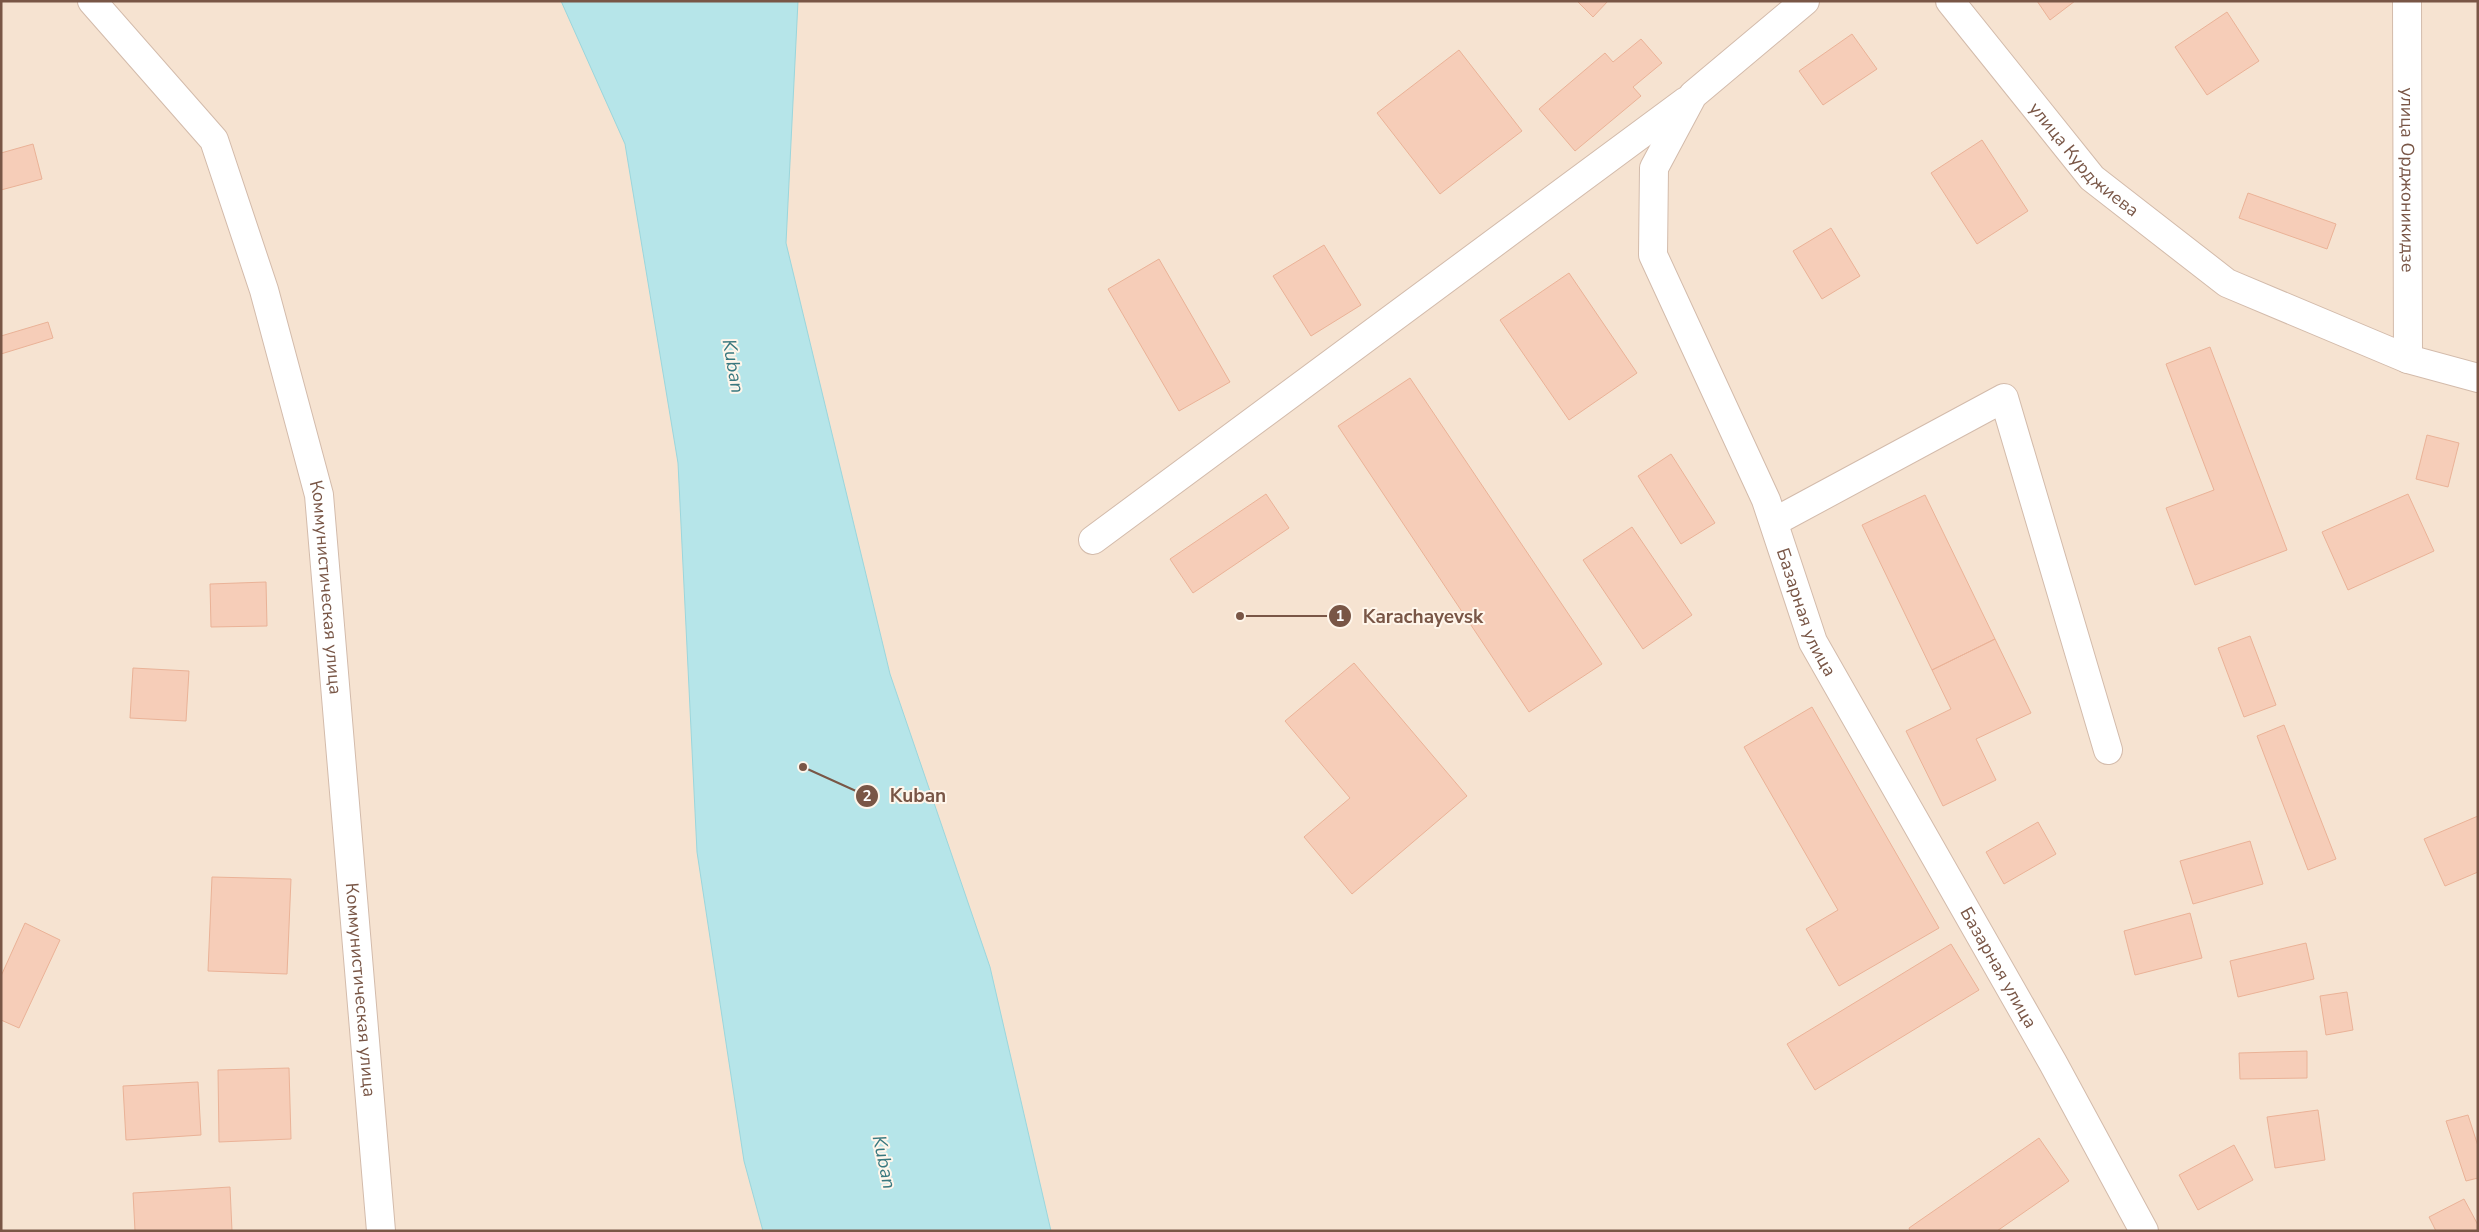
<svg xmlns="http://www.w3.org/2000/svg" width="2479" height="1232" font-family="'Nunito Sans',sans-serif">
	<rect width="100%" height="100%" fill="#fef2e3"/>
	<path fill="#f6e3d1" d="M1,1H2478V1231H1Z"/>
	<path fill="#b6e5e9" stroke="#9bd6dc" d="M561,1H798L786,243L890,674L990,967L1051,1231H763L744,1161L697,852L678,463L625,144Z"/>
	<path fill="#f6cdb8" stroke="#eab297" d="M1577,1H1608L1593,17Z
		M2037,1H2075L2050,20Z
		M2227,12L2259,61L2207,95L2175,47Z
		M1852,34L1877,69L1823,105L1799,71Z
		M1641,39L1662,63L1633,87L1641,96L1575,151L1539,109L1605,53L1613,62Z
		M1459,50L1522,131L1440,194L1377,113Z
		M1982,140L2028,211L1977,244L1931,173Z
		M33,144L42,179L1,190V153Z
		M2248,193L2336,224L2327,249L2239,218Z
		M1831,228L1860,276L1822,299L1793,251Z
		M1324,245L1361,305L1311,336L1273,276Z
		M1159,259L1230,382L1179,411L1108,289Z
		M1569,273L1637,373L1569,420L1500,320Z
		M48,322L53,338L1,354V336Z
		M2210,347L2287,550L2195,585L2166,508L2214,490L2166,364Z
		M1410,378L1602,664L1529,712L1338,426Z
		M2427,435L2459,443L2448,487L2416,479Z
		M1671,454L1715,523L1681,544L1638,476Z
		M1266,494L1289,528L1193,593L1170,559Z
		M2408,494L2434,551L2348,590L2322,532Z
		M1925,495L1995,639L1932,670L1862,525Z
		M1632,527L1692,615L1643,649L1583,560Z
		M266,582L267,626L211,627L210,584Z
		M2250,636L2276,705L2244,717L2218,648Z
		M1995,639L2031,713L1976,739L1996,780L1943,806L1906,731L1951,709L1932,670Z
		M1354,663L1467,796L1352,894L1304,837L1350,798L1285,721Z
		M133,668L189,671L186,721L130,718Z
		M1812,707L1939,928L1839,986L1806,929L1838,910L1744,747Z
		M2284,725L2336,859L2308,870L2257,736Z
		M2478,816V872L2445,886L2424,839Z
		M2038,822L2056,854L2004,884L1986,852Z
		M2250,841L2263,884L2193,904L2180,861Z
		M212,877L291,879L287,974L208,971Z
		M2190,913L2202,958L2135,975L2124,931Z
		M25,923L60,940L19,1028L1,1020V976Z
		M2306,943L2314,979L2238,997L2230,961Z
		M1951,944L1979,990L1815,1090L1787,1044Z
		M2347,992L2353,1030L2326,1035L2320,996Z
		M2307,1051V1078L2240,1079L2239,1053Z
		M289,1068L291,1139L219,1142L218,1070Z
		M198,1082L201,1135L126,1140L123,1086Z
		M2318,1110L2325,1160L2275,1168L2267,1117Z
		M2468,1115L2478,1146V1178L2466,1181L2446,1121Z
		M2039,1138L2069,1181L1997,1231H1910L1909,1228Z
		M2234,1145L2253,1180L2198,1210L2179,1175Z
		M230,1187L232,1231H135L133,1193Z
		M2464,1199L2478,1225V1231H2436L2429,1217Z"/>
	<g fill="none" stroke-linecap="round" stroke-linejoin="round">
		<g stroke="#d3bbab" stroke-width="30">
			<g id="minor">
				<path id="s1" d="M92,1L214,140L264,290L319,495L381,1231"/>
				<path id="s2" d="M1805,1L1693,95L1654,168L1653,255L1766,500L1813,642L2053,1063L2144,1231"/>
				<path id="s3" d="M1950,1L2092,178L2227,283L2408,359L2478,378"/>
				<path id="s4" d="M2407,1L2408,359"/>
				<path d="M1774,522L2004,398L2108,750"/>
				<path d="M1093,540L1686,101"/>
			</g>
		</g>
		<use href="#minor" stroke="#fff" stroke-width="28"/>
	</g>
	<g text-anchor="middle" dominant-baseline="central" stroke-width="4" stroke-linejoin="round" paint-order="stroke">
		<g font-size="18" fill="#795646" stroke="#fff6eb">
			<text stroke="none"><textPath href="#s3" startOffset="208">улица Курджиева</textPath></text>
			<text stroke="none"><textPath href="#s4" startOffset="179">улица Орджоникидзе</textPath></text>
			<text stroke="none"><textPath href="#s1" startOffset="648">Коммунистическая улица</textPath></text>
			<text stroke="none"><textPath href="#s2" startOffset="705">Базарная улица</textPath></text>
			<text stroke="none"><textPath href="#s2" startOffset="1110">Базарная улица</textPath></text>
			<text stroke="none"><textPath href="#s1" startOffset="1052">Коммунистическая улица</textPath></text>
		</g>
		<g font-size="19" font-style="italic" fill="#39787f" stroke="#fff6eb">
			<text transform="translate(733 366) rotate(80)">Kuban</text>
			<text transform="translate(884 1162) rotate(78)">Kuban</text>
		</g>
	</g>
	<path fill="none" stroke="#795646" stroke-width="2" d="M1240 616L1340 616M803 767L867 796"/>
	<g fill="#795646" stroke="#fff6eb" stroke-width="2">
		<circle cx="1240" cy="616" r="5"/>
		<circle cx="803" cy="767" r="5"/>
		<circle cx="1340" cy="616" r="12"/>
		<circle cx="867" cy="796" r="12"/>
	</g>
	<g font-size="15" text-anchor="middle" font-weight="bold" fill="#fff">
		<text x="1340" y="621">1</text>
		<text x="867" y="801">2</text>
	</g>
	<g font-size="19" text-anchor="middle" font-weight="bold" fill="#795646" stroke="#fff6eb" stroke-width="4" stroke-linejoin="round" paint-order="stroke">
		<text x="1423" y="623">Karachayevsk</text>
		<text x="918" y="802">Kuban</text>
	</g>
	<rect width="2479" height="1232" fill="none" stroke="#795646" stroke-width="5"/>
</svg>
